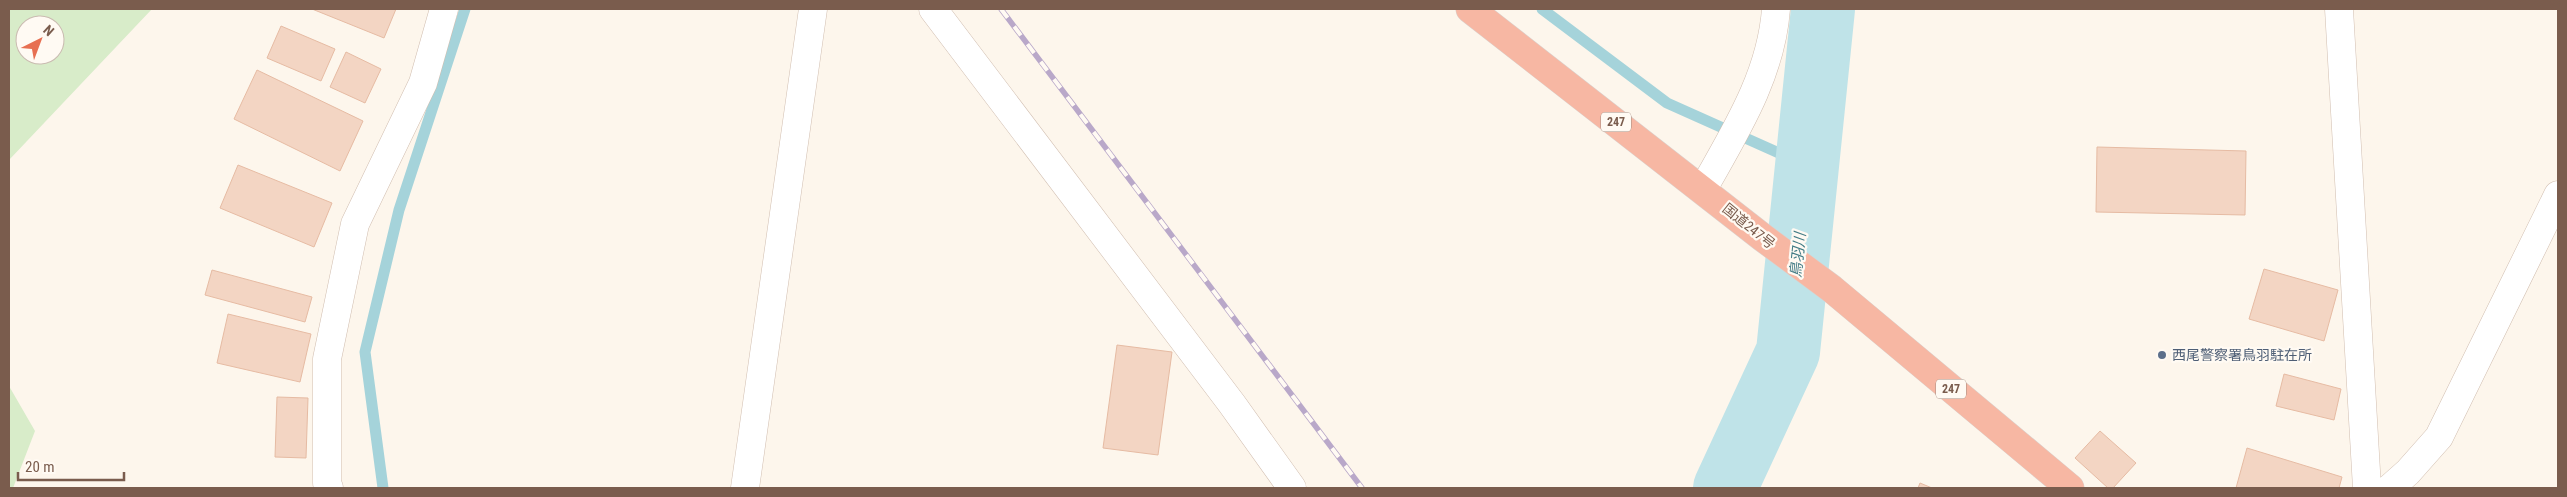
<svg xmlns="http://www.w3.org/2000/svg" width="2567" height="497" font-family="'Roboto Condensed','Noto Sans JP',sans-serif">
	<rect width="100%" height="100%" fill="#fdf6ec"/>
	<path fill="#d8ecc9" fill-rule="evenodd" d="M9,9H152L9,160ZM25,25H55V55H25Z
		M9,386L35,431L13,488H9Z"/>
	<g fill="none" stroke-linecap="round" stroke-linejoin="round">
		<path stroke="#a5d3da" stroke-width="11" d="M1542,9L1667,103L1808,166
			M383,488L365,352L399,210L465,9"/>
		<path stroke="#bfe3e8" stroke-width="64" d="M1725,488L1788,352L1823,9"/>
	</g>
	<path fill="#f3d5c3" stroke="#e6bba3" d="M312,9H396L384,38Z
		M281,26L335,49L321,81L267,58Z
		M346,52L381,69L365,103L330,87Z
		M257,70L363,121L340,171L234,119Z
		M2097,147L2246,151L2245,215L2096,212Z
		M238,165L332,203L314,247L220,208Z
		M2264,269L2338,290L2324,341L2249,319Z
		M212,270L312,297L305,322L205,295Z
		M228,314L311,334L300,382L217,363Z
		M1117,345L1172,352L1158,455L1103,448Z
		M2284,374L2341,389L2334,420L2276,406Z
		M277,397L308,398L306,458L275,457Z
		M2100,431L2136,463L2113,488H2108L2075,458Z
		M2247,448L2342,477L2339,488H2236Z
		M1920,483L1932,488H1918Z"/>
	<g fill="none" stroke-linecap="round" stroke-linejoin="round">
		<g stroke="#d1beb0" stroke-width="29">
			<path id="street" d="M933,9L1232,404L1292,488
				M2339,9L2367,488
				M1703,189C1735,132 1771,76 1776,9
				M329,488L327,483V359L355,224L423,83L444,9
				M745,488L813,9
				M2390,488L2408,472L2439,437L2558,195"/>
		</g>
		<g stroke="#dad1cd" stroke-width="29">
			<path id="highway" d="M1470,9L1762,237L1832,289L2070,488"/>
		</g>
		<use href="#street" stroke="#fff" stroke-width="28"/>
		<use href="#highway" stroke="#f7b7a3" stroke-width="28"/>
		<g stroke="#b9a8c9" stroke-width="5.5">
			<path id="rail" d="M1001,9L1362,488"/>
		</g>
		<use href="#rail" stroke="#fffaf3" stroke-width="4" stroke-dasharray="11" stroke-linecap="butt"/>
	</g>
	<circle fill="#5c6f8a" stroke="#fffaf3" stroke-width="2" cx="2162" cy="355" r="5"/>
	<g text-anchor="middle" dominant-baseline="central" stroke-width="4.5" stroke-linejoin="round" paint-order="stroke">
		<g fill="#fffaf3" stroke="#a28b7f" stroke-width="1">
			<rect x="1601" y="112.5" width="30" height="19" rx="4"/>
			<rect x="1936" y="379.5" width="30" height="19" rx="4"/>
		</g>
		<g font-size="12" font-weight="bold" fill="#7a5c4d">
			<text x="1616" y="122">247</text>
			<text x="1951" y="389">247</text>
		</g>
		<g font-size="14" fill="#7a5c4d" stroke="#fffaf3">
			<text transform="translate(1749 226) rotate(39)">国道247号</text>
		</g>
		<g font-size="14" fill="#4e5e75" stroke="#fffaf3" text-anchor="start">
			<text x="2172" y="355">西尾警察署鳥羽駐在所</text>
		</g>
		<g font-size="15" font-style="italic" fill="#437c86" stroke="#fffaf3">
			<text transform="translate(1798 255) rotate(-84)">鳥羽川</text>
		</g>
	</g>
	<rect width="2567" height="497" fill="none" stroke="#7a5c4d" stroke-width="20"/>
	<g transform="translate(40 40) rotate(42)"><circle r="24" fill="#fffaf3" stroke="#cabbb1"/>
	<path d="M0-4L9 19L0 12L-9 19Z" fill="#e76f51"/>
	<text y="-8" font-size="14" font-weight="bold" text-anchor="middle" fill="#7a5c4d">N</text>
	</g>
	<path d="M18 472v8h106v-8" fill="none" stroke="#7a5c4d" stroke-width="2.5"/>
	<text x="25" y="472" font-size="15" fill="#7a5c4d" stroke="#fffaf3" stroke-width="4" paint-order="stroke">20 m</text>
</svg>
